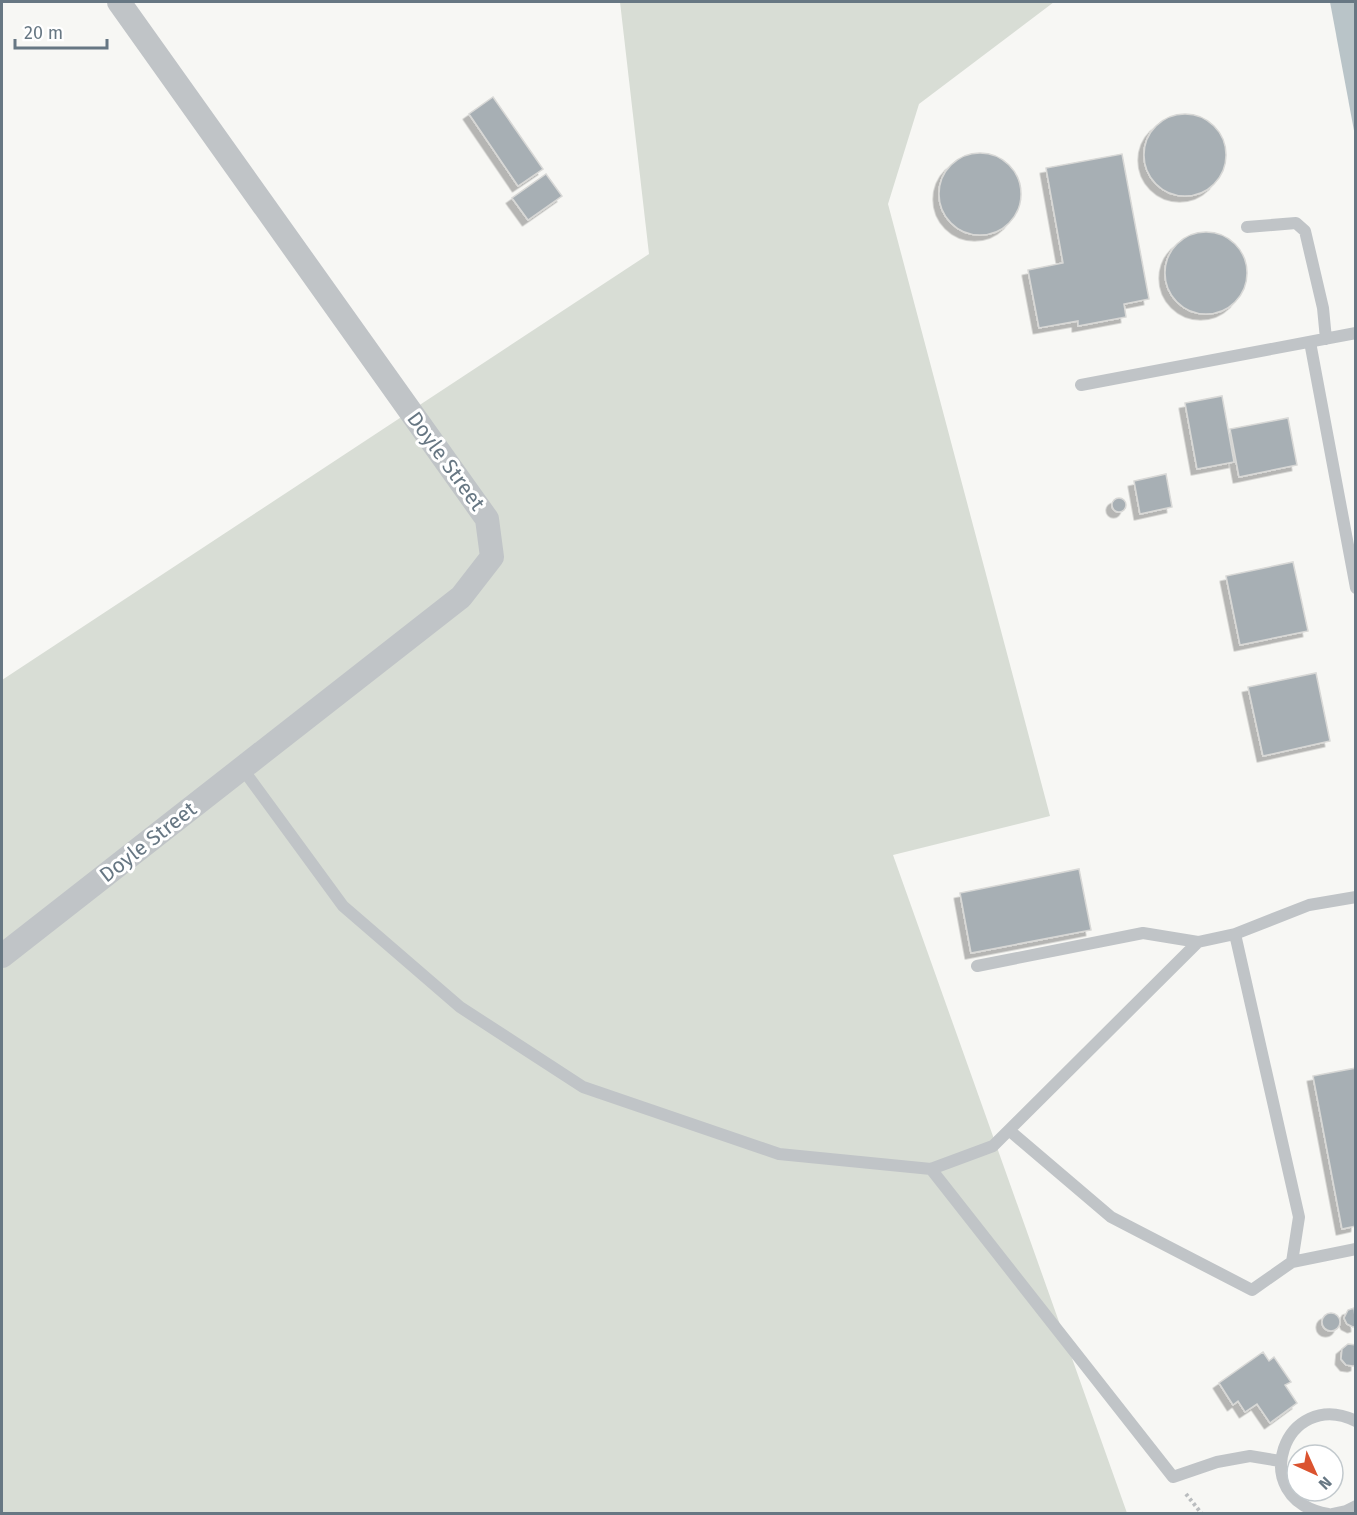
<svg xmlns="http://www.w3.org/2000/svg" width="1357" height="1515" font-family="'Fira Sans',sans-serif">
	<defs>
		<filter id="shadow"><feDropShadow dx="-5.5" dy="5.5" stdDeviation="0" flood-color="#0004"/></filter>
	</defs>
	<rect width="100%" height="100%" fill="#f7f7f4"/>
	<path fill="#d8ddd5" d="M620,2H1054L919,104L888,204L1050,816L893,855L1127,1513L2,1514V680L649,254Z"/>
	<path fill="#b9c4c8" d="M1330,2H1355V136Z"/>
	<path fill="#a7afb4" stroke="#d8d8d6" stroke-width="1.5" filter="url(#shadow)" d="M493,97L543,169L518,186L469,114Z
		M1144 155a41 41 0 1 1 82 0a41 41 0 1 1-82 0Z
		M939 194a41 41 0 1 1 82 0a41 41 0 1 1-82 0Z
		M1122,154L1149,299L1124,304L1126,317L1078,326V321L1039,328L1028,270L1063,263L1046,168Z
		M546,174L562,196L528,220L512,198Z
		M1165 273a41 41 0 1 1 82 0a41 41 0 1 1-82 0Z
		M1222,396L1234,462L1197,469L1185,403Z
		M1288,418L1297,465L1239,477L1230,429Z
		M1166,474L1172,507L1140,514L1134,481Z
		M1112 505a7 7 0 1 1 14 0a7 7 0 1 1-14 0Z
		M1293,562L1308,631L1240,645L1226,576Z
		M1316,673L1330,741L1263,756L1248,687Z
		M1079,869L1091,930L971,953L960,893Z
		M1356,1068V1226L1342,1229L1313,1076Z
		M1354,1308L1356,1326L1353,1327L1347,1324L1344,1318L1348,1310Z
		M1322 1322a9 9 0 1 1 18 0a9 9 0 1 1-18 0Z
		M1348,1344L1356,1345V1365L1353,1366L1346,1365L1341,1359L1342,1349Z
		M1263,1352L1269,1361L1274,1357L1291,1382L1285,1385L1297,1403L1270,1423L1257,1404L1245,1412L1238,1401L1233,1405L1219,1383Z"/>
	<g fill="none" stroke-linecap="round" stroke-linejoin="round">
		<path stroke="#babdbf" stroke-width="4" stroke-dasharray="3 3" stroke-linecap="butt" d="M1186,1494L1202,1514"/>
		<path stroke="#c0c4c7" stroke-width="12" d="M1247,227L1296,223L1305,231L1323,308L1326,339
			M1310,342L1356,588
			M1081,385L1356,333
			M242,768L343,906L460,1007L583,1087L779,1154L931,1169L993,1146L1198,942L1235,934L1309,905L1356,897
			M977,966L1143,933L1198,942
			M1010,1131L1111,1217L1252,1290L1292,1262L1299,1217L1235,934
			M931,1169L1173,1477L1217,1462L1250,1456L1280,1461
			M1292,1262L1356,1249
			M1328,1514C1244,1499 1285,1386 1356,1421
			M1332,1514L1346,1511L1356,1506"/>
		<path stroke="#c0c4c7" stroke-width="24" d="M2,956L461,597L492,557L487,519L119,2"/>
	</g>
	<g text-anchor="middle" dominant-baseline="central" stroke-width="6" stroke-linejoin="round" paint-order="stroke">
		<g font-size="21" fill="#677783" stroke="#fff">
			<text transform="translate(446 461) rotate(54)">Doyle Street</text>
			<text transform="translate(148 842) rotate(-38)">Doyle Street</text>
		</g>
	</g>
	<rect width="1357" height="1515" fill="none" stroke="#677783" stroke-width="6"/>
	<g transform="translate(1315 1473) rotate(135)"><circle r="28" fill="#ffffff" stroke="#c2c9cd" stroke-width="1.5"/>
	<path d="M0-4.5L10 22L0 15L-10 22Z" fill="#db532f"/>
	<text y="-9" font-size="16" font-weight="bold" text-anchor="middle" fill="#677783">N</text>
	</g>
	<path d="M15 39v9h92v-9" fill="none" stroke="#677783" stroke-width="3"/>
	<text x="24" y="39" font-size="18" fill="#677783" stroke="#ffffff" stroke-width="4.5" paint-order="stroke">20 m</text>
</svg>
